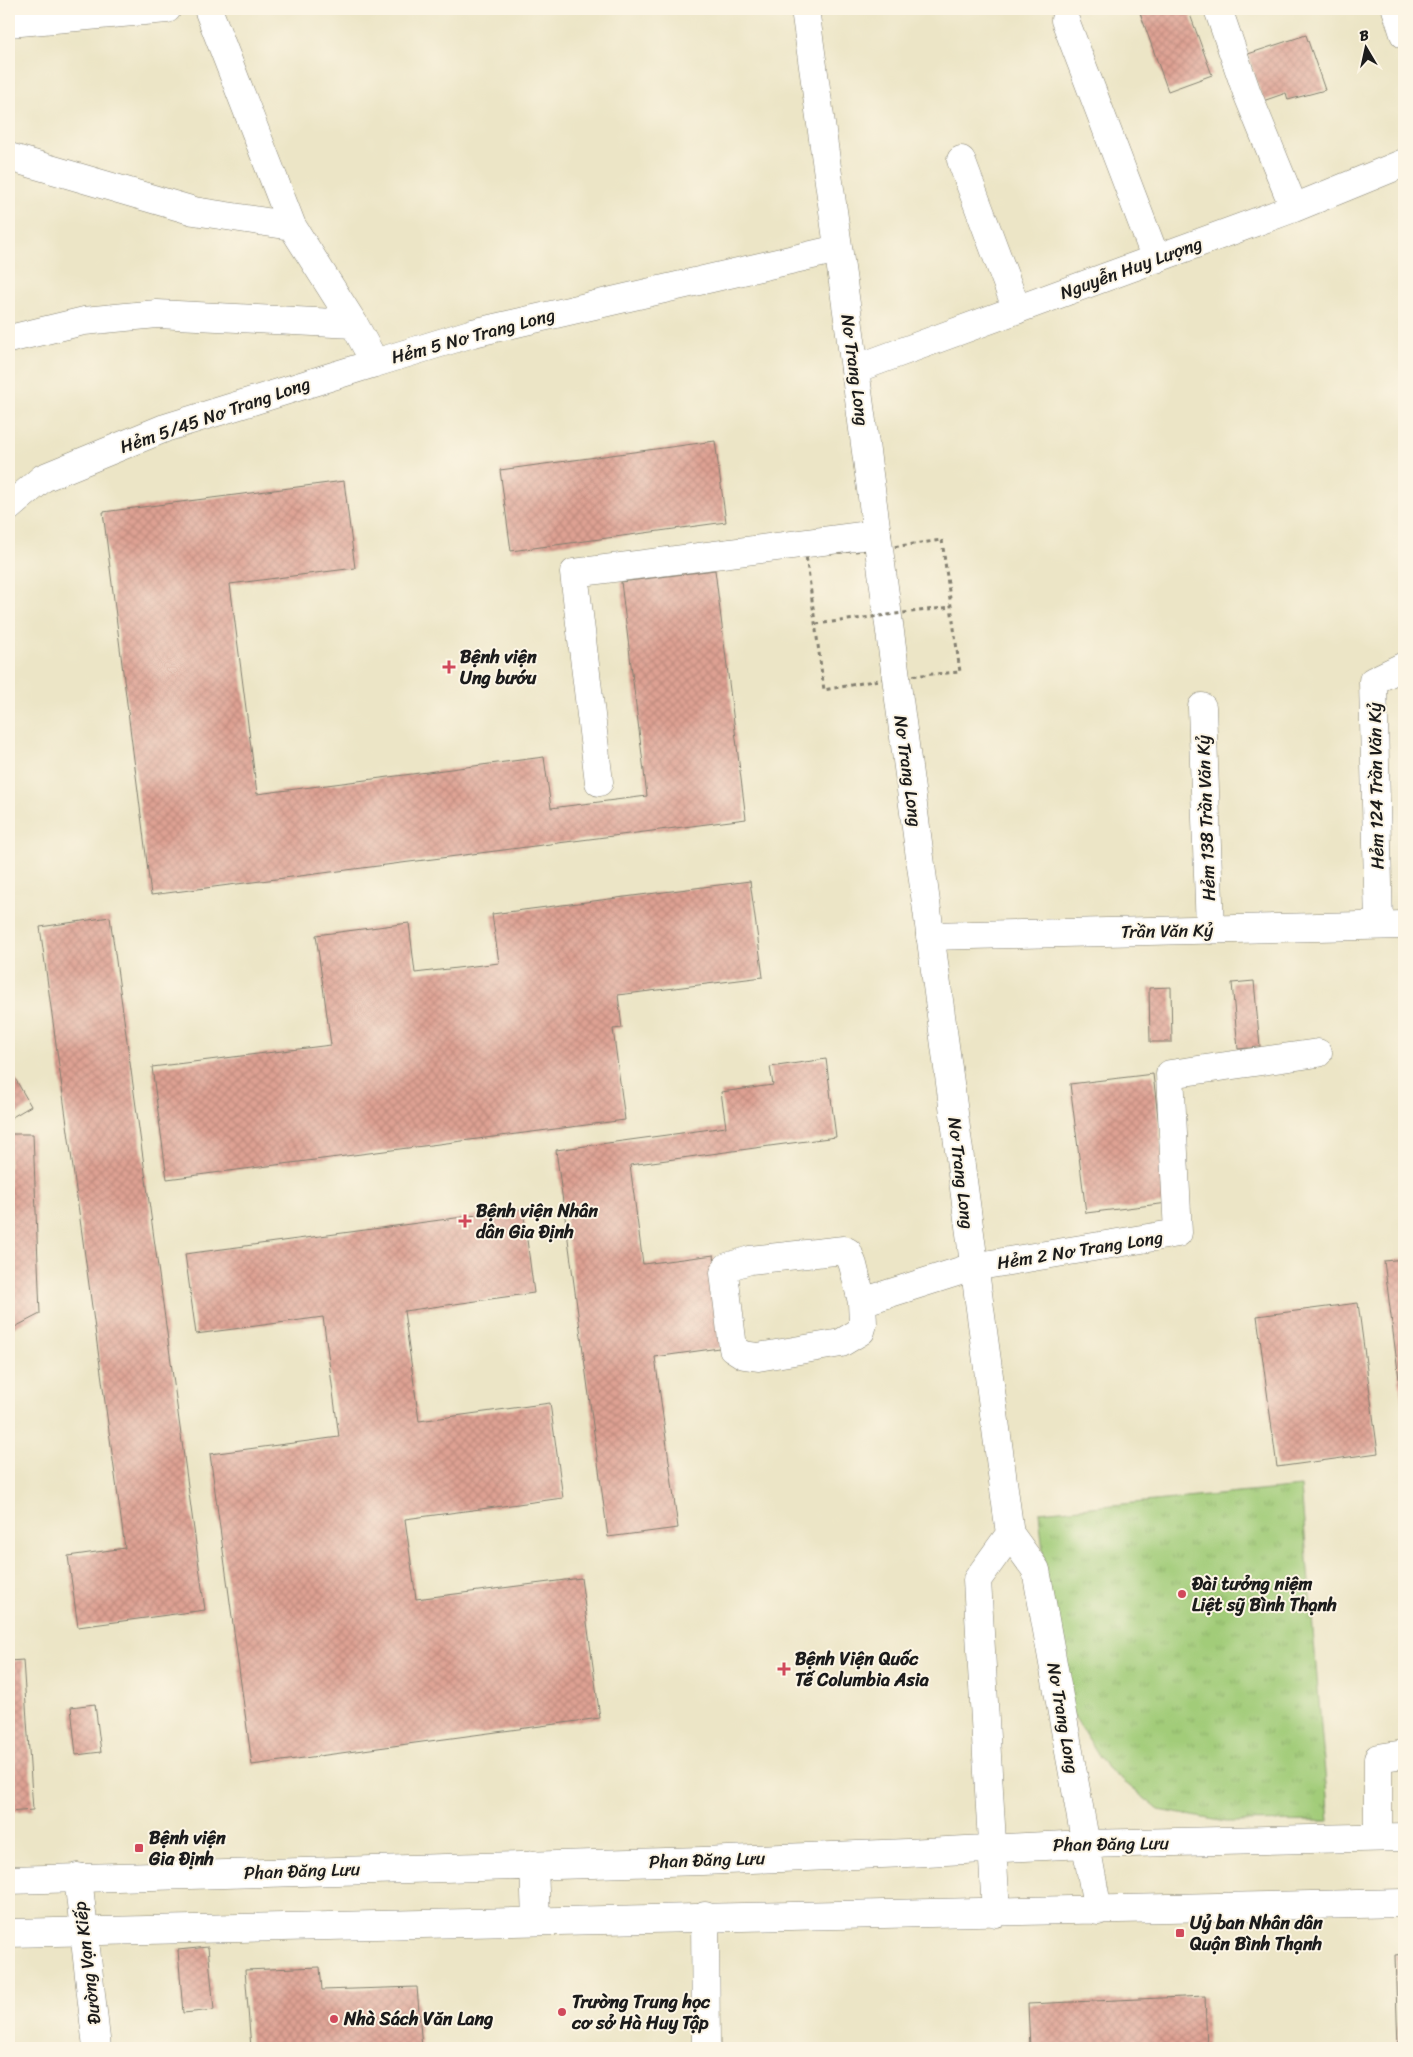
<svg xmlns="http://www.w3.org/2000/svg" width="1413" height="2057" font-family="Sriracha,sans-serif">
	<defs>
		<pattern id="park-tufts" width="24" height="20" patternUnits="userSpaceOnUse" patternTransform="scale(1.25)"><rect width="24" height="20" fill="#a2cc79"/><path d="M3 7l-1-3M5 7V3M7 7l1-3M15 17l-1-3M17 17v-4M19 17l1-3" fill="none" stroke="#8baf68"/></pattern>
		<pattern id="building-cross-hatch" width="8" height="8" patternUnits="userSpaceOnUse" patternTransform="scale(1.25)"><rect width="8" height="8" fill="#dea193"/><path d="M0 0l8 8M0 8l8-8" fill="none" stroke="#be8a7e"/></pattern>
	</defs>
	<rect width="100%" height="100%" fill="#fcf5e5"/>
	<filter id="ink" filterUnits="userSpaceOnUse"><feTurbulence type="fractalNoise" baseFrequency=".02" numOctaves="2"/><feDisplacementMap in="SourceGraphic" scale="10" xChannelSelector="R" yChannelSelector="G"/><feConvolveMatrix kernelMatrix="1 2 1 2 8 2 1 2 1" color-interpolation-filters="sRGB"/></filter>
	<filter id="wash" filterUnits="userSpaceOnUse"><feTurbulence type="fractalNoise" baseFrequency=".0096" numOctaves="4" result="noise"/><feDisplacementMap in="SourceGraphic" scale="20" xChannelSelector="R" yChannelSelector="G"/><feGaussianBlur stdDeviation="1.12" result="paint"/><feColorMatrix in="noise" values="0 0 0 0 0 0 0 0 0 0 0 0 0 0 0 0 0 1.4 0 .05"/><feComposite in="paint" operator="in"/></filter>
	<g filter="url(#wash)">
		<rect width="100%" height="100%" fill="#ece5c6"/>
		<path fill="url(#park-tufts)" stroke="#5f744a" d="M1301,1487L1329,1821L1226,1822L1159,1810L1107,1768L1067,1705L1056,1680L1039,1512Z"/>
		<g id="blocks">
			<path fill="url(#building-cross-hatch)" d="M1152,9H1188L1212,75L1168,91L1140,13Z
				M1306,35L1325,90L1288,100L1286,93L1263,101L1248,54Z
				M715,441L726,522L511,551L500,470Z
				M344,481L355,568L230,584L257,794L544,757L551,808L647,796L621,582L715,570L746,819L151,895L103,512Z
				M750,881L763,977L618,995L622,1028L613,1029L625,1120L167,1179L152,1067L331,1045L316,935L409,923L415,973L499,963L492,914Z
				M110,917L205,1610L78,1627L68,1556L125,1548L40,927Z
				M1254,981L1260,1047L1238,1049L1232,983Z
				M1171,987L1172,1042H1150L1149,988Z
				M826,1059L836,1137L630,1165L643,1264L714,1255L726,1347L655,1357L678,1528L608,1537L556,1150L726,1127L721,1092L773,1085L770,1067Z
				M9,1068L31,1106L9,1119Z
				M1153,1074L1168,1203L1086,1213L1070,1084Z
				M9,1134H33L40,1314L9,1330Z
				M523,1209L534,1293L404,1311L419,1421L550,1403L563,1498L405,1519L416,1599L581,1578L600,1718L252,1765L210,1454L339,1437L323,1317L196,1334L185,1254Z
				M1404,1259V1411H1403L1384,1261Z
				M1358,1303L1378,1453L1277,1467L1257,1316Z
				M23,1660L33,1810L9,1812V1661Z
				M95,1704L101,1752L76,1755L71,1707Z
				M208,1947L214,2010L183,2013L178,1950Z
				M1404,1954V2048H1398L1395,1955Z
				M320,1967L322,1990L417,1987L422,2048H251L245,1970Z
				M1205,1996L1207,2048H1030L1028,2004Z"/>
		</g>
	</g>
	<g filter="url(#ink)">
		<use href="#blocks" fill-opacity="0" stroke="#848071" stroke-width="1"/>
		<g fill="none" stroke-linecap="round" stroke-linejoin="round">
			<g stroke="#848071" stroke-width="29">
				<path id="minor" d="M208,9L292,226L354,324L375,363L473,333L838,249
					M1218,9L1247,93L1294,208
					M1396,9L1404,34
					M1065,20L1156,259
					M9,23L167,9
					M9,157L194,211L292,226
					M961,160L1017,310
					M9,339L84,321L157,314L354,324
					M855,369L1294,208L1404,163
					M9,507L43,478L165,428L375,363
					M1202,707L1210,930
					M599,782L574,573L877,534
					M1379,925L1373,681L1404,666
					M930,936L1404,925
					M862,1302L853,1265L848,1252L844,1250L750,1260L727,1267L724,1273L733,1348L744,1355L758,1357L841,1343L861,1331L863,1324L862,1302L973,1267L1178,1233L1170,1074L1318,1053
					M1378,1837V1758L1404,1754
					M78,1877L97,2048
					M705,1916L706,2048"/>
			</g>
			<g stroke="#848071" stroke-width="29">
				<path id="major" d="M805,9L855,369L1010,1534L1036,1570L1098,1911
					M534,1865L536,1920
					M9,1880L702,1861L907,1853L1085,1844L1404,1837
					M996,1913L977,1580L1010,1534
					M9,1933C474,1920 939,1915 1404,1903"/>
			</g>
			<path stroke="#848071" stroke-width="3" stroke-dasharray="4 4" stroke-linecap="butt" d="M942,540L960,672L895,677L824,690L806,555L878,549Z"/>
			<use href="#minor" stroke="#fff" stroke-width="28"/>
			<use href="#major" stroke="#fff" stroke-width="28"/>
			<path stroke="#848071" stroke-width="3" stroke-dasharray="4 4" stroke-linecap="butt" d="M816,624L951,607"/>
		</g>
	</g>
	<g fill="#d1495b" stroke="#fcf5e5" stroke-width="2">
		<path d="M446.5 659.5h5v5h5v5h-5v5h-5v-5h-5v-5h5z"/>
		<path d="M462.5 1213.5h5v5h5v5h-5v5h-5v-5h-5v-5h5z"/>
		<circle cx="1182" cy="1594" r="5"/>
		<path d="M781.5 1661.5h5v5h5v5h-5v5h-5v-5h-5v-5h5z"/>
		<rect x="134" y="1843" width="10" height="10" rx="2.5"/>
		<rect x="1175" y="1928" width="10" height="10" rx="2.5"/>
		<circle cx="562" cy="2012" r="5"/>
		<circle cx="334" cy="2019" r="5"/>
	</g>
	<g text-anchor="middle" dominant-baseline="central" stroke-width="4" stroke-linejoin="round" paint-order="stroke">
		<g font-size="18" fill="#1c1c1c" stroke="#fcf5e5">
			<text transform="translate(1131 268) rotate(-20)">Nguyễn Huy Lượng</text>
			<text transform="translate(473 336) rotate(-15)">Hẻm 5 Nơ Trang Long</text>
			<text transform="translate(855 370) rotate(82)">Nơ Trang Long</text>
			<text transform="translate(215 415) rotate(-19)">Hẻm 5/45 Nơ Trang Long</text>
			<text transform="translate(908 771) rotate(82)">Nơ Trang Long</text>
			<text transform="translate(1376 786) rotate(-91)">Hẻm 124 Trần Văn Kỷ</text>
			<text transform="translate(1206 818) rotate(-92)">Hẻm 138 Trần Văn Kỷ</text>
			<text transform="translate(1167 931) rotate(-1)">Trần Văn Kỷ</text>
			<text transform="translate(961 1173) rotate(83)">Nơ Trang Long</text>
			<text transform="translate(1080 1250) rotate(-9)">Hẻm 2 Nơ Trang Long</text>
			<text transform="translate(1063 1718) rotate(80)">Nơ Trang Long</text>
			<text transform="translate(1111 1844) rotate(-1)">Phan Đăng Lưu</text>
			<text transform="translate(707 1860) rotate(-2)">Phan Đăng Lưu</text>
			<text transform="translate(302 1871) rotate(-2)">Phan Đăng Lưu</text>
			<text transform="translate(87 1963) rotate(-97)">Đường Vạn Kiếp</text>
		</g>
		<g font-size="18" font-weight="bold" fill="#1c1c1c" stroke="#fcf5e5" text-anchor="start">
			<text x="460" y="657">Bệnh viện<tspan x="460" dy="21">Ung bướu</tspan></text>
			<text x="476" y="1211">Bệnh viện Nhân<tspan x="476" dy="21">dân Gia Định</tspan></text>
			<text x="1192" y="1584">Đài tưởng niệm<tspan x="1192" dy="21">Liệt sỹ Bình Thạnh</tspan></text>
			<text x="795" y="1659">Bệnh Viện Quốc<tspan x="795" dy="21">Tế Columbia Asia</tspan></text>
			<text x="149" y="1838">Bệnh viện<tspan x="149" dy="21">Gia Định</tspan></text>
			<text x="1190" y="1923">Uỷ ban Nhân dân<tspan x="1190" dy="21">Quận Bình Thạnh</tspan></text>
			<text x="572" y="2002">Trường Trung học<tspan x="572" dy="21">cơ sở Hà Huy Tập</tspan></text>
			<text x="344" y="2019">Nhà Sách Văn Lang</text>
		</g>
	</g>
	<rect width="1413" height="2057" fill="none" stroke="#fcf5e5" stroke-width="30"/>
	<g transform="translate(1366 48) rotate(351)" stroke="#fcf5e5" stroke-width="4" paint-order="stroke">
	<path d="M0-4L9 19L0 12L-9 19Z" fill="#1c1c1c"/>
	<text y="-8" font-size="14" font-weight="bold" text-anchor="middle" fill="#1c1c1c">B</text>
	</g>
</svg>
